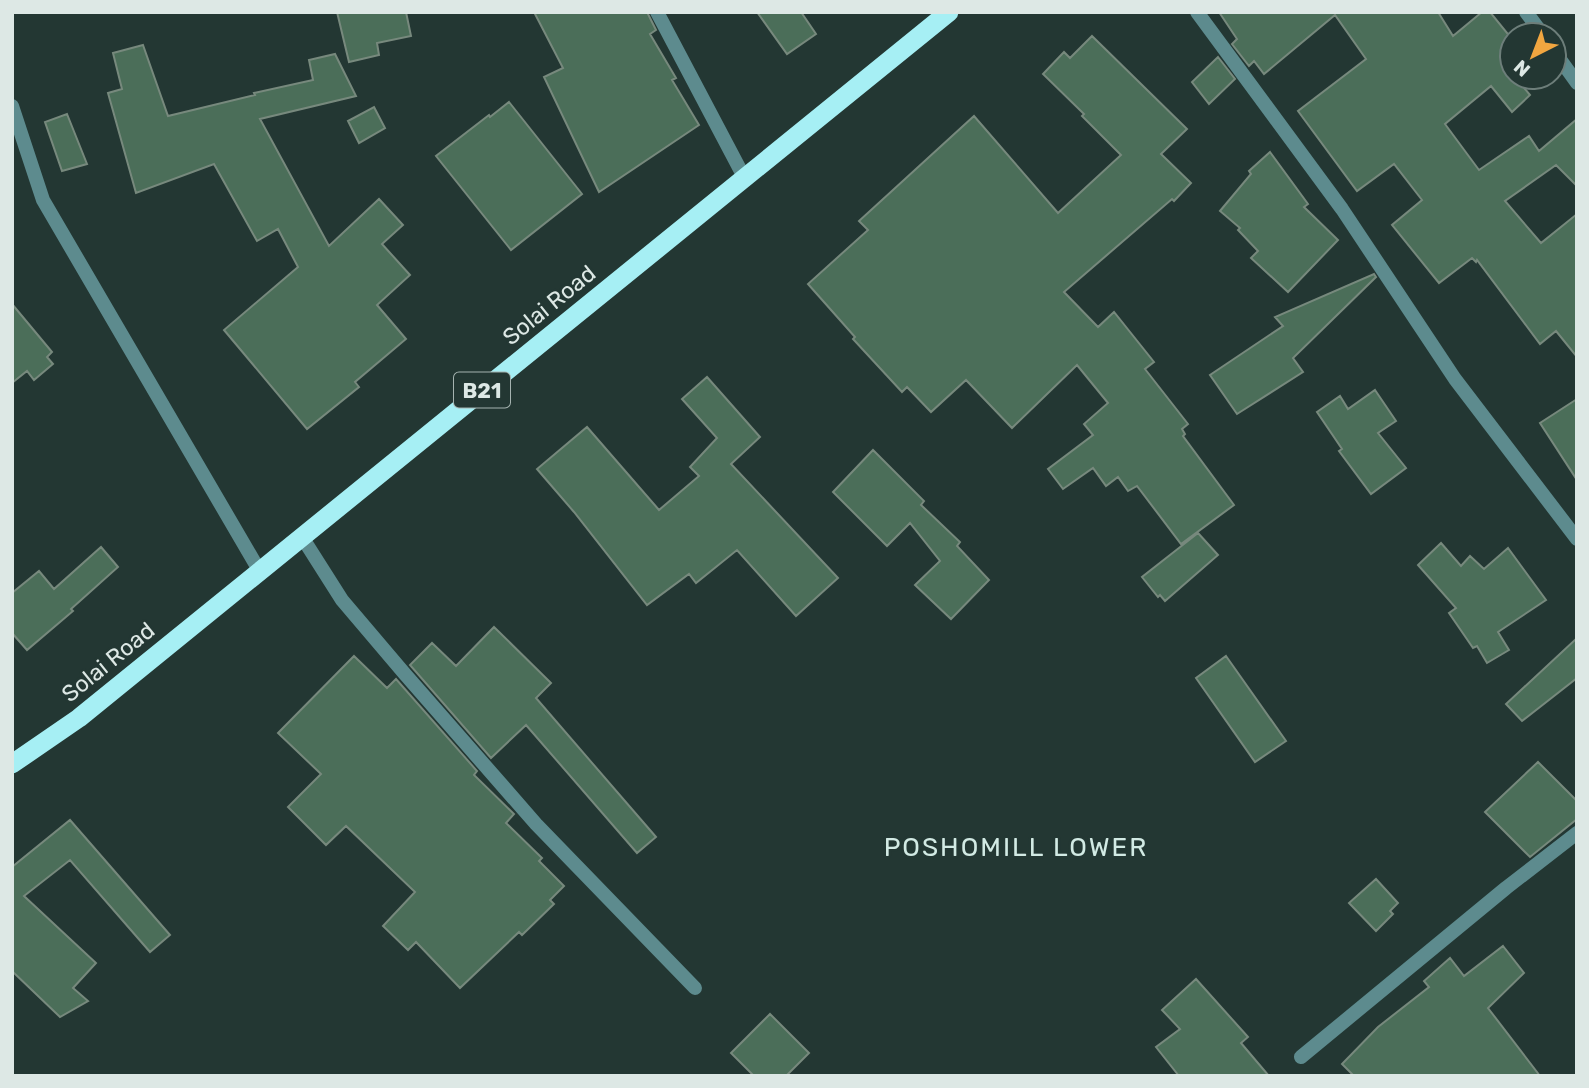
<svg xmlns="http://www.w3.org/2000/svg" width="1589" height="1088" font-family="Rubik,sans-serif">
	<rect width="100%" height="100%" fill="#233733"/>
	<path fill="#4b6e59" stroke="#77897d" stroke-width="2" d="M337,12H406L411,36L377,43L379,55L349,62Z
		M534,12H647L656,30L650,34L676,78L672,80L699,125L599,192L544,77L563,68Z
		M757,12H801L816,34L787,54Z
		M1219,12H1438L1453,36L1482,12H1490L1512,39V77H1515L1530,95L1512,112L1491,86L1445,124L1479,170L1529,136L1539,151L1577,119V186L1556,165L1505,201L1541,243L1577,214V357L1556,331L1540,344L1477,260L1476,262L1472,258L1439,283L1392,225L1422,200L1394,164L1357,191L1298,111L1366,59L1335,15L1264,74L1254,61L1249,66L1232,44L1237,39Z
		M1092,36L1187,129L1161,154L1191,183L1174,201L1172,199L1064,292L1098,327L1114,312L1154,362L1145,369L1188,424L1182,429L1185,434L1183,436L1234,505L1181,544L1137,486L1128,491L1118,477L1106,486L1093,468L1063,489L1048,469L1093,435L1084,424L1108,403L1077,365L1012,428L966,380L931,412L907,387L902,392L853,339L855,337L808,284L868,230L859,221L974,116L1058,213L1121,155L1082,116L1084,114L1043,74L1064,52L1070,58Z
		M143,45L168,116L255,95L254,93L313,80L309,60L335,54L356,96L260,119L329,246L379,199L403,225L382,244L410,275L377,305L406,339L355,382L359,387L307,429L224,330L298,267L278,229L257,241L214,164L136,193L108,93L122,89L113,53Z
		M1218,57L1235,79L1209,104L1192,82Z
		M509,102L582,194L511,250L436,156L489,115L490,117Z
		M374,107L385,128L359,143L348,121Z
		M67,114L87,164L62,171L45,122Z
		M1270,152L1308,204L1304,207L1338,240L1288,292L1251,258L1258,251L1238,230L1240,228L1220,211L1251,174L1249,171Z
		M1374,274L1376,277L1293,358L1303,372L1237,414L1210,375L1283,326L1275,317Z
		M12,304L52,352L47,357L53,364L34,380L27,371L12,383Z
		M707,377L760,437L731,464L838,578L796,616L737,550L696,583L689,574L647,605L574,512L537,469L587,427L659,510L699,476L690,467L717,438L682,399Z
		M1375,390L1396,421L1378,433L1406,468L1371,494L1339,451L1342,449L1317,412L1340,396L1348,409Z
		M1577,399V480L1540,423Z
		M873,450L924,501L921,505L960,542L957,546L989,580L951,619L915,585L940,561L910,523L887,546L833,492Z
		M1198,533L1218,555L1165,601L1160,595L1158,597L1142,577Z
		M1441,543L1461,566L1470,556L1484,569L1508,548L1546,600L1498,632L1509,650L1487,663L1477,646L1473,648L1449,613L1456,608L1418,565Z
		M101,547L118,567L71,609L73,611L27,650L12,633V593L39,571L54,589Z
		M494,627L551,683L536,698L656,837L637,853L526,725L491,758L410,665L432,643L456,666Z
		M1577,638V678L1522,721L1506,704Z
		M354,656L387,688L396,679L477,771L474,775L514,814L506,823L542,858L539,861L564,886L550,900L554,904L522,935L519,932L460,988L416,942L408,950L383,926L415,892L346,826L326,845L288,807L321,774L278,733Z
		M1226,656L1286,741L1255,762L1196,678Z
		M1538,762L1577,801V819L1530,857L1485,812Z
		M70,820L170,935L150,952L70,860L24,896L96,963L73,988L88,1001L60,1017L12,971V867Z
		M1376,879L1398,903L1390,911L1393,914L1376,931L1349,903Z
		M1503,946L1524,973L1488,1008L1540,1076H1354L1342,1064L1378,1027L1429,987L1424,981L1450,958L1464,976Z
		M1196,979L1248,1037L1241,1043L1269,1076H1179L1156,1047L1180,1029L1162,1010Z
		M770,1014L809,1053L786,1076H754L731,1053Z"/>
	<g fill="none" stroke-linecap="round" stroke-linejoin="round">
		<path stroke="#5d8b8e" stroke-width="14" d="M657,12L744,177
			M1197,12L1342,209L1455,379L1577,539
			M1526,12L1543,35
			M1554,51L1577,83
			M12,106L43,200L259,570
			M302,537L342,600L404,673L536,824L695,988
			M1301,1057L1506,888L1577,833"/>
		<path stroke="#a6eff4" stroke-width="19" d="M12,764L79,718L949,12"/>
	</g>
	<g text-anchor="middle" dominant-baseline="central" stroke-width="5" stroke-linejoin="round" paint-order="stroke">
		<rect fill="#233733" stroke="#a5b3b0" stroke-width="2" x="454" y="372.5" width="56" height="35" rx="5"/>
		<g font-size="21" font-weight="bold" fill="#dde8e5">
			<text x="482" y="390">B21</text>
		</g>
		<g font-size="23" fill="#dde8e5" stroke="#233733">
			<text transform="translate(549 305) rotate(-39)">Solai Road</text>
			<text transform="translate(108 662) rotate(-39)">Solai Road</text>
		</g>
		<g font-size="26" letter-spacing="2" fill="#d2eae4" stroke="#233733">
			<text x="1016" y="847">POSHOMILL LOWER</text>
		</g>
	</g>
	<rect width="1589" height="1088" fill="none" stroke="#dde8e5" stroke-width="28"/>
	<g transform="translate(1533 56) rotate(222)"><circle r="33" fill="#233733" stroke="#6d7e7a" stroke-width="2"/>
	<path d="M0-5L12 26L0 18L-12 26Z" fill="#f1a640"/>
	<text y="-10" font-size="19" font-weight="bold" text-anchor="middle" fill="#dde8e5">N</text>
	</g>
</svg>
